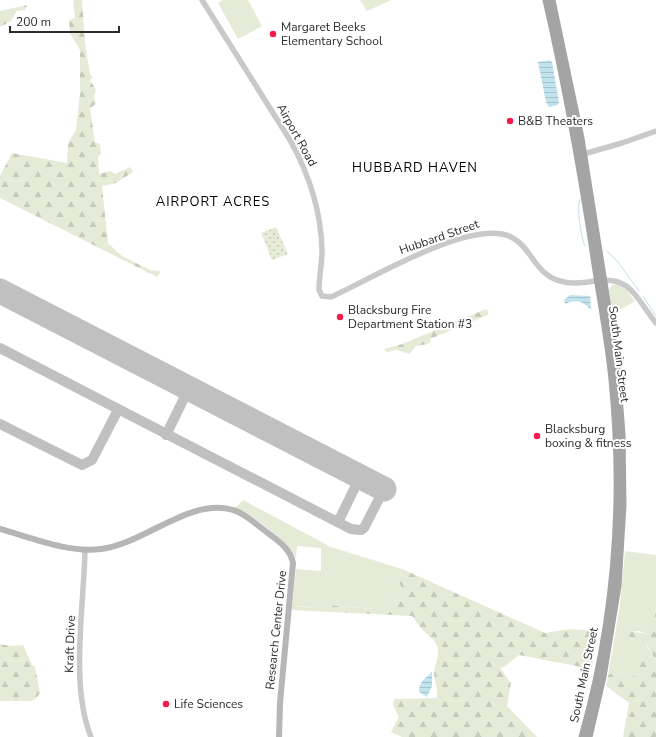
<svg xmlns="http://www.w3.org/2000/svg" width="656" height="737" font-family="'Nunito Sans',sans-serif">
	<defs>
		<pattern id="forest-firs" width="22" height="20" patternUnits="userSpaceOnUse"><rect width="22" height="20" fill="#e5ebd7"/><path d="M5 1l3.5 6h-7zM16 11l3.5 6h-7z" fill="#c5cab9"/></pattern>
		<pattern id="park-dots" width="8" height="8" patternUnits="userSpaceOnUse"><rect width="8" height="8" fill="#e5ebd7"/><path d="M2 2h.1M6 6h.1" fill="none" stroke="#c5cab9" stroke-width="1.8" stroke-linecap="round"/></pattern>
		<pattern id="water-rules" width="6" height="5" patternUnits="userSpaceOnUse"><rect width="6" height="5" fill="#c1e3ee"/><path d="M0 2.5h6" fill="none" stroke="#a6c3cc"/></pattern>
	</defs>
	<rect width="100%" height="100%" fill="#fff"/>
	<path fill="#e5ebd7" d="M223,0H248L262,26L238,39L218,3Z
		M360,0H391L367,11Z
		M618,284L625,288L635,301L613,314L609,290L612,285Z
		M243,500L331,547L402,569L398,581L401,585L400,594L391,608L386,610L328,605L322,603L317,608L297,606L292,608L296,569L321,571V548L297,546L296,558C290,545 248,510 235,508Z
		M625,551L656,555V609L654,631L649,635L639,631L622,633L632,639L646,643L648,648L655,658L652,661L636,660L634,662L636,668V676L631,677L620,673L608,676L620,605Z"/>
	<path fill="url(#forest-firs)" d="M73,0H82L85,43L90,74L93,78L90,80L96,90L94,96L96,104L90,108L95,142L100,144L101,154L98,156L99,174L110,171L115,174L130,167L133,172L116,183L102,186L108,243L122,256L150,270L160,271V273L157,277L0,198V176L12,153L67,163L68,143L76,130L80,94V50L70,33L69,20L75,18Z
		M27,5L25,10L16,11L11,21L0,27V11Z
		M486,309L488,311V315L430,339L431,342L428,344L416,346L409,354L397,350L387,352L384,349L402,344Z
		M402,569L545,633L570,629L596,631L592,669L519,655L504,667L500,668L511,683L507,706L537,737H402L391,732L399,717L393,705L394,699L437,698C438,689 435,682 434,674C434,666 439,657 438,650C438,640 424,633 419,626C416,623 415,619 412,616L292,610L293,606L317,608V604L322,603L328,605L386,610L391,608L400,594L401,586L398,581Z
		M656,609V737H623L629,703L606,686L608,676L613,671L631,677L635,676L636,668L633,662L636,660L655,659L646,643L622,636L624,632C633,631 648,635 652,633Z
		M0,644L9,646L23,645L32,665L35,667L40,693L35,699L30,701H0Z"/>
	<path fill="url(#park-dots)" d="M276,227L288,254L272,260L261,233Z"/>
	<path fill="url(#water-rules)" d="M550,60L552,62L559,102L558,105L549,107L546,102L538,62Z
		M570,295L590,296L591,310C583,301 576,299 565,304L564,300Z
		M432,672V686L427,697L419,692C419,681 425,679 432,672Z"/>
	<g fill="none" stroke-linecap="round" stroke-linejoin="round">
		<path stroke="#c1e3ee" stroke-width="1" d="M580,199C576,207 581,238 585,246
			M607,251L618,262L639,291
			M643,296L656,316"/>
		<path stroke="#c0c0c0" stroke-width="10" d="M0,348L351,529L361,530L364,528L384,489
			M0,424L82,465L92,460L118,410
			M166,435L189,388
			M338,522L360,477"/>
		<path stroke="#c0c0c0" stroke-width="25" d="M0,291L384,489"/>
		<path stroke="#c9c9c9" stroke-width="5.5" d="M202,0L290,140C309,174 321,211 322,250C322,264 319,277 319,290L322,296L331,297C371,279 468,220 509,236C532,246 533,273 560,281C573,285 584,282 597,281C631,275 637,300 656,323
			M580,155L622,143L656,131
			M85,550C84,606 70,685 91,737"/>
		<path stroke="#b6b6b6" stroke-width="6" d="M0,529C32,538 68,553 101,549C144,544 190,497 233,510C245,513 254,523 264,530C276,540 290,547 293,563L280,703L279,737"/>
		<path stroke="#a4a4a4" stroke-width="7" d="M546,0C565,83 580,166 593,251C599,294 608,337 612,380C624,500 615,621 582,737
			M552,0L581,138L616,358L622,434L623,505L618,586L603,677L589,737"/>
	</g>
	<g fill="#f51c4c" stroke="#fff" stroke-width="1.5">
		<circle cx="273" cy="34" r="4"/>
		<circle cx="510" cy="121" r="4"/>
		<circle cx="340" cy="317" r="4"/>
		<circle cx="537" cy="436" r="4"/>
		<circle cx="166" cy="704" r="4"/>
	</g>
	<g text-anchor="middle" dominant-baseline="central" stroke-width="4" stroke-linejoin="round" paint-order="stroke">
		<g font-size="12" fill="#2c2c2c" stroke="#fff" text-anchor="start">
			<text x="281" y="27">Margaret Beeks<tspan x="281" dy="14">Elementary School</tspan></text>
			<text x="518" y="121">B&amp;B Theaters</text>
			<text x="348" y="310">Blacksburg Fire<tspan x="348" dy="14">Department Station #3</tspan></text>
			<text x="545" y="429">Blacksburg<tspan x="545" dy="14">boxing &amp; fitness</tspan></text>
			<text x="174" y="704">Life Sciences</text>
		</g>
		<g font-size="12" fill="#2c2c2c" stroke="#fff">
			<text transform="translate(297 135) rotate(61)">Airport Road</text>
			<text transform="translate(439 237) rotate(-19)">Hubbard Street</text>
			<text transform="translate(619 354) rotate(83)">South Main Street</text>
			<text transform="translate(276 630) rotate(-84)">Research Center Drive</text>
			<text transform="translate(70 644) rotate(-88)">Kraft Drive</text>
			<text transform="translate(584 675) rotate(-78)">South Main Street</text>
		</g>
		<g font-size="13" letter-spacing="1" fill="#000" stroke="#fff">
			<text x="415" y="168">HUBBARD HAVEN</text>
			<text x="213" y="202">AIRPORT ACRES</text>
		</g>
	</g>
	<path d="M10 26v6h109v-6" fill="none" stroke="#2c2c2c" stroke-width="2"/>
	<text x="16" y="26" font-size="12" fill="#2c2c2c" stroke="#ffffff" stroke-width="3" paint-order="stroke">200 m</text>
</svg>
